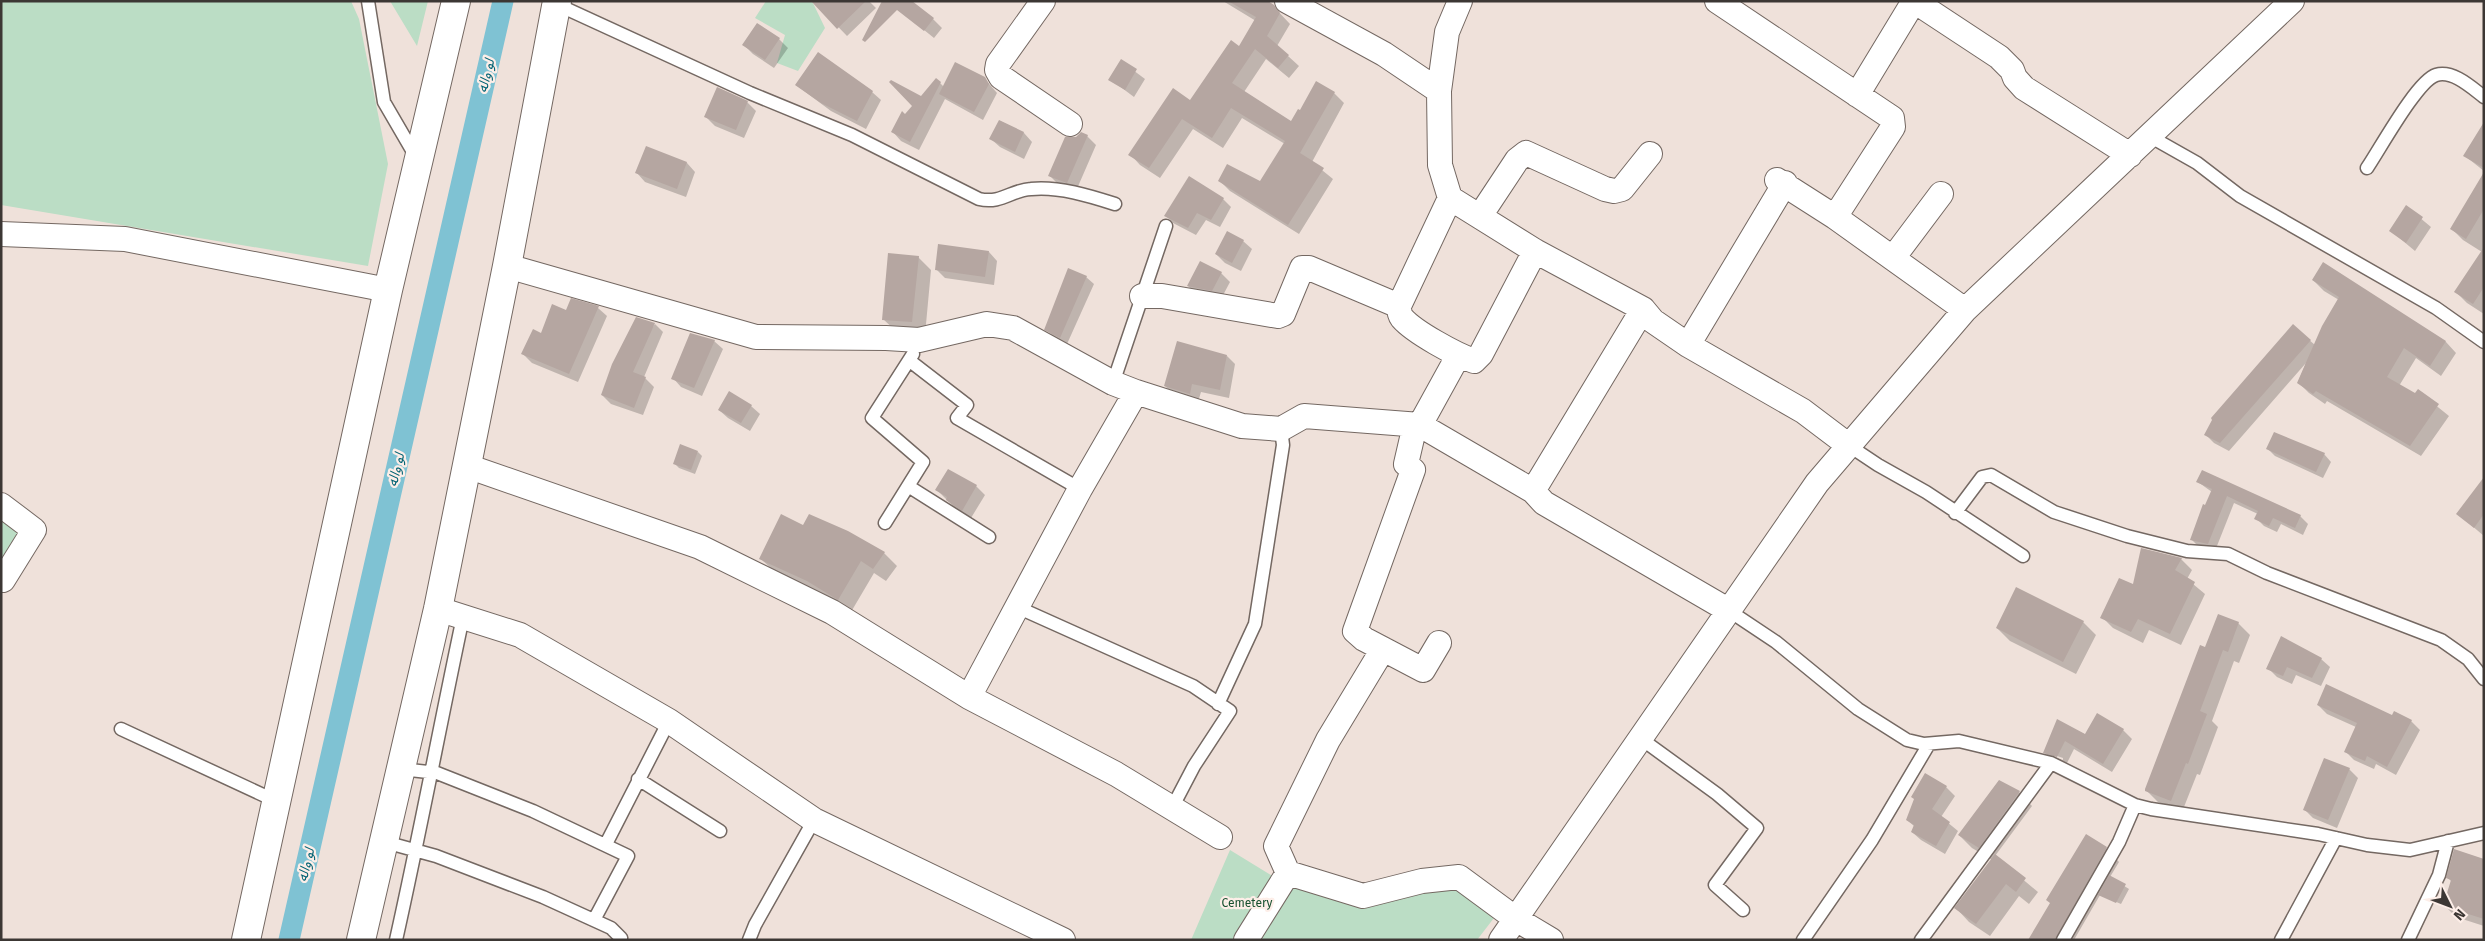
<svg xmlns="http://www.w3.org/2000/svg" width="2485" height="941" font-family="'Fira Sans','Noto Sans Arabic',sans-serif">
	<rect width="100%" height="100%" fill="#efe1da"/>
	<path fill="#bbddc5" d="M1,1H351L359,19L388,164L368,266L1,205Z
		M390,1H428L417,46Z
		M766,1H812L825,28L798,71L777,63L785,35L755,18Z
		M1,517L18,532L1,561Z
		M1230,850L1287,885L1362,909L1459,883L1497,914L1477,940H1191Z"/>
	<path fill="#0003" fill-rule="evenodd" d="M827,1H869L876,8L847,36L820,8Z
		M1223,1H1266L1273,6L1290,24L1277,46L1299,66L1289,78L1266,59L1244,92L1291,122L1300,112L1334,93L1344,103L1312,162L1333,179L1299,234L1230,191L1219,180L1261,182L1285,144L1242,118L1223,148L1193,129L1160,178L1140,165L1130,154L1191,102L1240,48L1256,21Z
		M898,9L933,19L942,28L934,38Z
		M779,39L788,48L774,68L753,54L744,45Z
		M1121,61L1145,79L1134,97L1110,79Z
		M984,78L997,93L983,120L945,99L919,150L901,141L893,132L921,97L940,83L944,87Z
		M796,85L872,92L881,100L866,129L831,111Z
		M747,102L756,111L744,138L715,126L706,117Z
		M1000,121L1024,133L1032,142L1024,159L1000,147L991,139Z
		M1087,136L1096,145L1076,191L1058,184L1050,176Z
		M2484,146V171L2465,156Z
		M646,148L687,163L695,172L686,197L645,182L637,173Z
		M2484,180V314L2467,303L2456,292L2482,252L2463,240L2452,229Z
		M1223,199L1231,207L1220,227L1206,220L1196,235L1173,223L1165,215Z
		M2407,207L2431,227L2415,251L2391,231Z
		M1243,241L1252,249L1241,271L1225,263L1216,254Z
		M989,252L997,261L994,285L945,278L936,269Z
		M918,257L931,270L925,335L897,332L883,319Z
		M2323,264L2446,342L2456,353L2441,376L2416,358L2399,386L2415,395L2418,391L2449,416L2421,456L2327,401L2325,404L2309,393L2298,382L2306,363L2229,451L2214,443L2206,435L2293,326L2315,345L2339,300L2324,291L2313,280Z
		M1221,273L1230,282L1221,299L1197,295L1188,286Z
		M1086,277L1094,284L1067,344L1053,336L1046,329Z
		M598,308L607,316L578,382L532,363L523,354L567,311Z
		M655,324L663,332L644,377L654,387L643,415L611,404L602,395Z
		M714,341L723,349L702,396L681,387L673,378Z
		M1227,356L1235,364L1229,398L1201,392L1198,402L1174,395L1165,386Z
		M751,406L760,414L750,431L728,418L719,410Z
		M2268,449L2324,454L2331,462L2323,478L2275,456Z
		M698,452L702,456L695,474L679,468L675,464Z
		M2484,480V536L2458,514Z
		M2198,482L2300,516L2308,524L2303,535L2281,524L2277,532L2264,526L2256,518L2258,514L2234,503L2215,551L2199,547L2191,539L2212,492Z
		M976,486L985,495L971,518L956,509L937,490Z
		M804,527L848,532L884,553L897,566L886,581L874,573L851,612L774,571L761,559Z
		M2181,559L2192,570L2187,579L2205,594L2181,645L2149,630L2143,643L2113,628L2102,617L2134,586Z
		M2083,622L2096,635L2076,674L2010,641L1997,628Z
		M2238,623L2250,635L2239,663L2234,661L2212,721L2218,727L2200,775L2197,774L2182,812L2158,802L2147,791L2206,648Z
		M2321,659L2330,667L2321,686L2296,675L2292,684L2277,677L2268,668Z
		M2318,705L2393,717L2395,712L2411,721L2420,730L2396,775L2376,764L2374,769L2354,760L2346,752L2356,727L2327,714Z
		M2058,721L2086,735L2123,730L2132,739L2112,772L2074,749L2066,765L2053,761L2045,753ZM2054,755L2063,758V760L2054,757Z
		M2349,769L2358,778L2337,828L2313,818L2304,809Z
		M1925,774L1946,787L1955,796L1941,817L1958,831L1945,854L1921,840L1912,832L1914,826L1907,820Z
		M1999,781L2019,792L2032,806L1995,856L2038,892L2029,904L2019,896L1990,936L1969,922L1956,908L1992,860L1972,848L1959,835Z
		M2106,848L2119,862L2110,877L2129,889L2121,904L2100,895L2074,940H2029Z
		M2484,860V926L2456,917L2444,905L2452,882L2448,878Z"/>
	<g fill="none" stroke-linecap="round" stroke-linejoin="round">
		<path stroke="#7fc2d3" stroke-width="21" d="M289,940L503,1"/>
	</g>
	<path fill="#b5a6a1" d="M811,1H866L837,29Z
		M882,1H912L934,18L924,31L897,10L865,42L862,40Z
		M1228,1H1268L1274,5L1280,13L1267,36L1289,55L1278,68L1255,49L1232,83L1291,121L1298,109L1300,110L1316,81L1335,92L1300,153L1324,168L1288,225L1218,181L1227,164L1260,181L1285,141L1231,108L1212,138L1182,119L1149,168L1128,155L1173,88L1190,100L1231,40L1239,46L1256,17Z
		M757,23L780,38L765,60L742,45Z
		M818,52L873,91L857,121L821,103L795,85Z
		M1121,59L1137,69L1125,90L1108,80Z
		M955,62L985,77L989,84L974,112L939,94Z
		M936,78L941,82L910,142L891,132L902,111L905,114L912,106L889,82L891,80L921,96Z
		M717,87L748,101L736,130L704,117Z
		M999,120L1024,132L1015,152L989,139Z
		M2484,122V168L2463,156Z
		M1081,132L1088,135L1067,183L1048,176L1065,137H1076Z
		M646,146L687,162L677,189L635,173Z
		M2484,172V209L2466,239L2450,229Z
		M1189,176L1224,198L1211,220L1197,213L1188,228L1164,216Z
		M2406,205L2423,217L2406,243L2389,231Z
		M1227,231L1244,240L1232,263L1215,254Z
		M938,244L989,251L985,277L935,270Z
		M2484,247V287L2473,304L2454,292Z
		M888,253L919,256L912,322L882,320Z
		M1200,261L1222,272L1212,291L1187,286Z
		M2323,262L2446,341L2430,366L2404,348L2387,377L2415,393L2418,389L2439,404L2410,446L2316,391L2313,394L2297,383L2322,326L2339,297L2312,280Z
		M1068,268L1087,276L1060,338L1044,330Z
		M571,298L599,306L569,374L521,354L533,329L541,333L552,304L566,310Z
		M636,317L655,323L633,372L646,377L634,408L601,395L612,364Z
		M2293,324L2311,340L2220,443L2204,435L2212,420L2211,418Z
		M690,333L715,340L694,388L671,379Z
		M1177,341L1227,355L1220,390L1192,384L1190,394L1164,386Z
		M729,391L752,405L741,423L718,410Z
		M2274,432L2325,453L2316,472L2266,449Z
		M680,444L698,451L691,470L673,464Z
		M948,469L977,485L962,511L946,500L947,497L935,490Z
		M2202,470L2301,515L2295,528L2273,518L2269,526L2254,519L2258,511L2227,496L2208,544L2190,540L2203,504L2205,505L2212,489L2196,482Z
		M2484,477V514L2474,528L2456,514Z
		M781,514L803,525L809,514L848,531L885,552L873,569L861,561L838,600L807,581L759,559Z
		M2141,548L2182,558L2175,570L2195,582L2170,634L2138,619L2131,632L2100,618L2119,578L2133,584Z
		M2016,587L2084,621L2063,662L1996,628Z
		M2218,614L2239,622L2228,652L2223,650L2200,711L2207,714L2188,764L2186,763L2171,801L2145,791V789L2200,645L2205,647Z
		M2281,636L2322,658L2312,678L2287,667L2283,676L2266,669Z
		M2326,684L2392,715L2394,711L2412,720L2387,767L2367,756L2365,761L2344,752L2357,723L2317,705Z
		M2097,713L2124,729L2103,764L2065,741L2057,757L2043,753L2057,719L2085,734Z
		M2324,758L2350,768L2328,820L2303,810Z
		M1925,773L1947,786L1932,809L1950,822L1936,846L1911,832L1914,825L1906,820L1914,799L1911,797Z
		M1999,780L2020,791L1979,848L1958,835Z
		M2086,834L2107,847L2055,940H2028L2050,903L2046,900Z
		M2454,849L2484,859V919L2443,906L2451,880L2446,878Z
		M1995,854L2026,878L2016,892L2006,884L1976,924L1954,908Z
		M2109,875L2126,884L2116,903L2098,895Z"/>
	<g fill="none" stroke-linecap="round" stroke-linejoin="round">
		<g stroke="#746862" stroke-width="15">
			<path id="lane" d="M368,1L384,102L416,157
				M556,4L750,93L852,135L979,199C1002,204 1011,190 1031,189C1058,186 1090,196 1115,204
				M2151,137L2197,163L2240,196L2436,308L2484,342
				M2367,168C2380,149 2417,81 2436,75C2453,70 2471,87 2484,97
				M910,361L967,405L957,418L1080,489
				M1113,383L1166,226
				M1848,445L1878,465L1926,492L2023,556
				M908,486L989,537
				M1955,513L1982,477L1991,475L2054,512L2127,536L2187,551L2228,554L2267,573L2441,640L2468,659L2484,679
				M885,523L923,462L872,418L913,354
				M1017,607L1193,686L1230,711L1194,766L1172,808
				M1728,610L1776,642L1858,709L1907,740L1924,744L1959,741L2051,763L2135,805L2151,809L2318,834L2367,845L2410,850L2484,833
				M1218,704L1255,624L1283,445L1281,429
				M121,729L276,801
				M1640,738L1717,794L1757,828L1715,885L1743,910
				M401,769L437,773L533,811L628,856L594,920
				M638,779L720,831
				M385,842L436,856L543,897L611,928L621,938L620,940
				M606,844L669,721
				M396,940C420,833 440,725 463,617
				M749,940L755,925L814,820
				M1803,940L1872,840L1929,744
				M1921,940L2051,763
				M2063,940L2119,842L2135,805
				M2281,940L2336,838
				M2408,940L2439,875L2448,841"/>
		</g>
		<g stroke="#746862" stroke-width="26">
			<path id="street" d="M1043,1L998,64L997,70L1001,77L1070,124
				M1287,1L1384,54L1439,91
				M1460,1L1447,32L1439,91L1440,165L1450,198L1535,251L1643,309L1653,321L1688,345L1803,411L1848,445
				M1717,1L1892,118L1893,127L1835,217
				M1914,1L1999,57L2012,70L2015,78L2024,88L2130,155
				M1857,95L1914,1
				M1777,180L1835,217L1965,310
				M1450,198L1399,306C1399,310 1399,314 1402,318C1414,332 1456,355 1474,361L1481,354L1535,251
				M1480,216L1517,160L1526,153L1605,189L1614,191L1622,189L1650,154
				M1,234L125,239L388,290
				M1893,258L1941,194
				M507,266L756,337L886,338L919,340L987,324L1013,328L1113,383L1136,392L1242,426L1281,429L1304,416L1420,425L1533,491L1544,503L1728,610
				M1142,296H1162L1278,316L1283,314L1302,268H1309L1399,306
				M1688,345L1785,183
				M1415,425L1406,464L1413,470L1355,631L1364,639L1423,670L1439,643
				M1420,425L1458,356
				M467,466L700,547L832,612L969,697L1116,774L1220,837
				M1533,491L1643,309
				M1,505L34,530L3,580
				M438,609L520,635L669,721L814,820L1063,940
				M969,697L1080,489L1136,392
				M1288,873L1363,896L1422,881L1459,877L1516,919L1551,940
				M1246,940L1288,873L1276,846L1328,740L1383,649
				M1501,940L1817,483L1965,310L2292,1"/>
		</g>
		<g stroke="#746862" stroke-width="30">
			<path id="secondary" d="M246,940L388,290L456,1
				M361,940L438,609L507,266L557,1"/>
		</g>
		<use href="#lane" stroke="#fff" stroke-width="12"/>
		<use href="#street" stroke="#fff" stroke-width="24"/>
		<use href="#secondary" stroke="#fff" stroke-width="28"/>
	</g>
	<g text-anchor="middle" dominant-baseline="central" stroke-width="4.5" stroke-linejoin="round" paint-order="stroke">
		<g font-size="12" fill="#185130" stroke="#fdeee8">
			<text x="1247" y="903">Cemetery</text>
		</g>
		<g font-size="14" font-style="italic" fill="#006273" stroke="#fdeee8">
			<text transform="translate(486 76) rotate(-77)">لو واله</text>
			<text transform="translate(396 470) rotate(-77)">لو واله</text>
			<text transform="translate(306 865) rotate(-77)">لو واله</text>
		</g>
	</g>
	<rect width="2485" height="941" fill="none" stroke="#3c3734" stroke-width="5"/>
	<g transform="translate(2450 906) rotate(132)" stroke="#fdeee8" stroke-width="4" paint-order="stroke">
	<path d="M0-4L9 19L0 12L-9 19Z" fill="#3c3734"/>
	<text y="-8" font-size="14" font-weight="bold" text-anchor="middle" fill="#3c3734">N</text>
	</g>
</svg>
